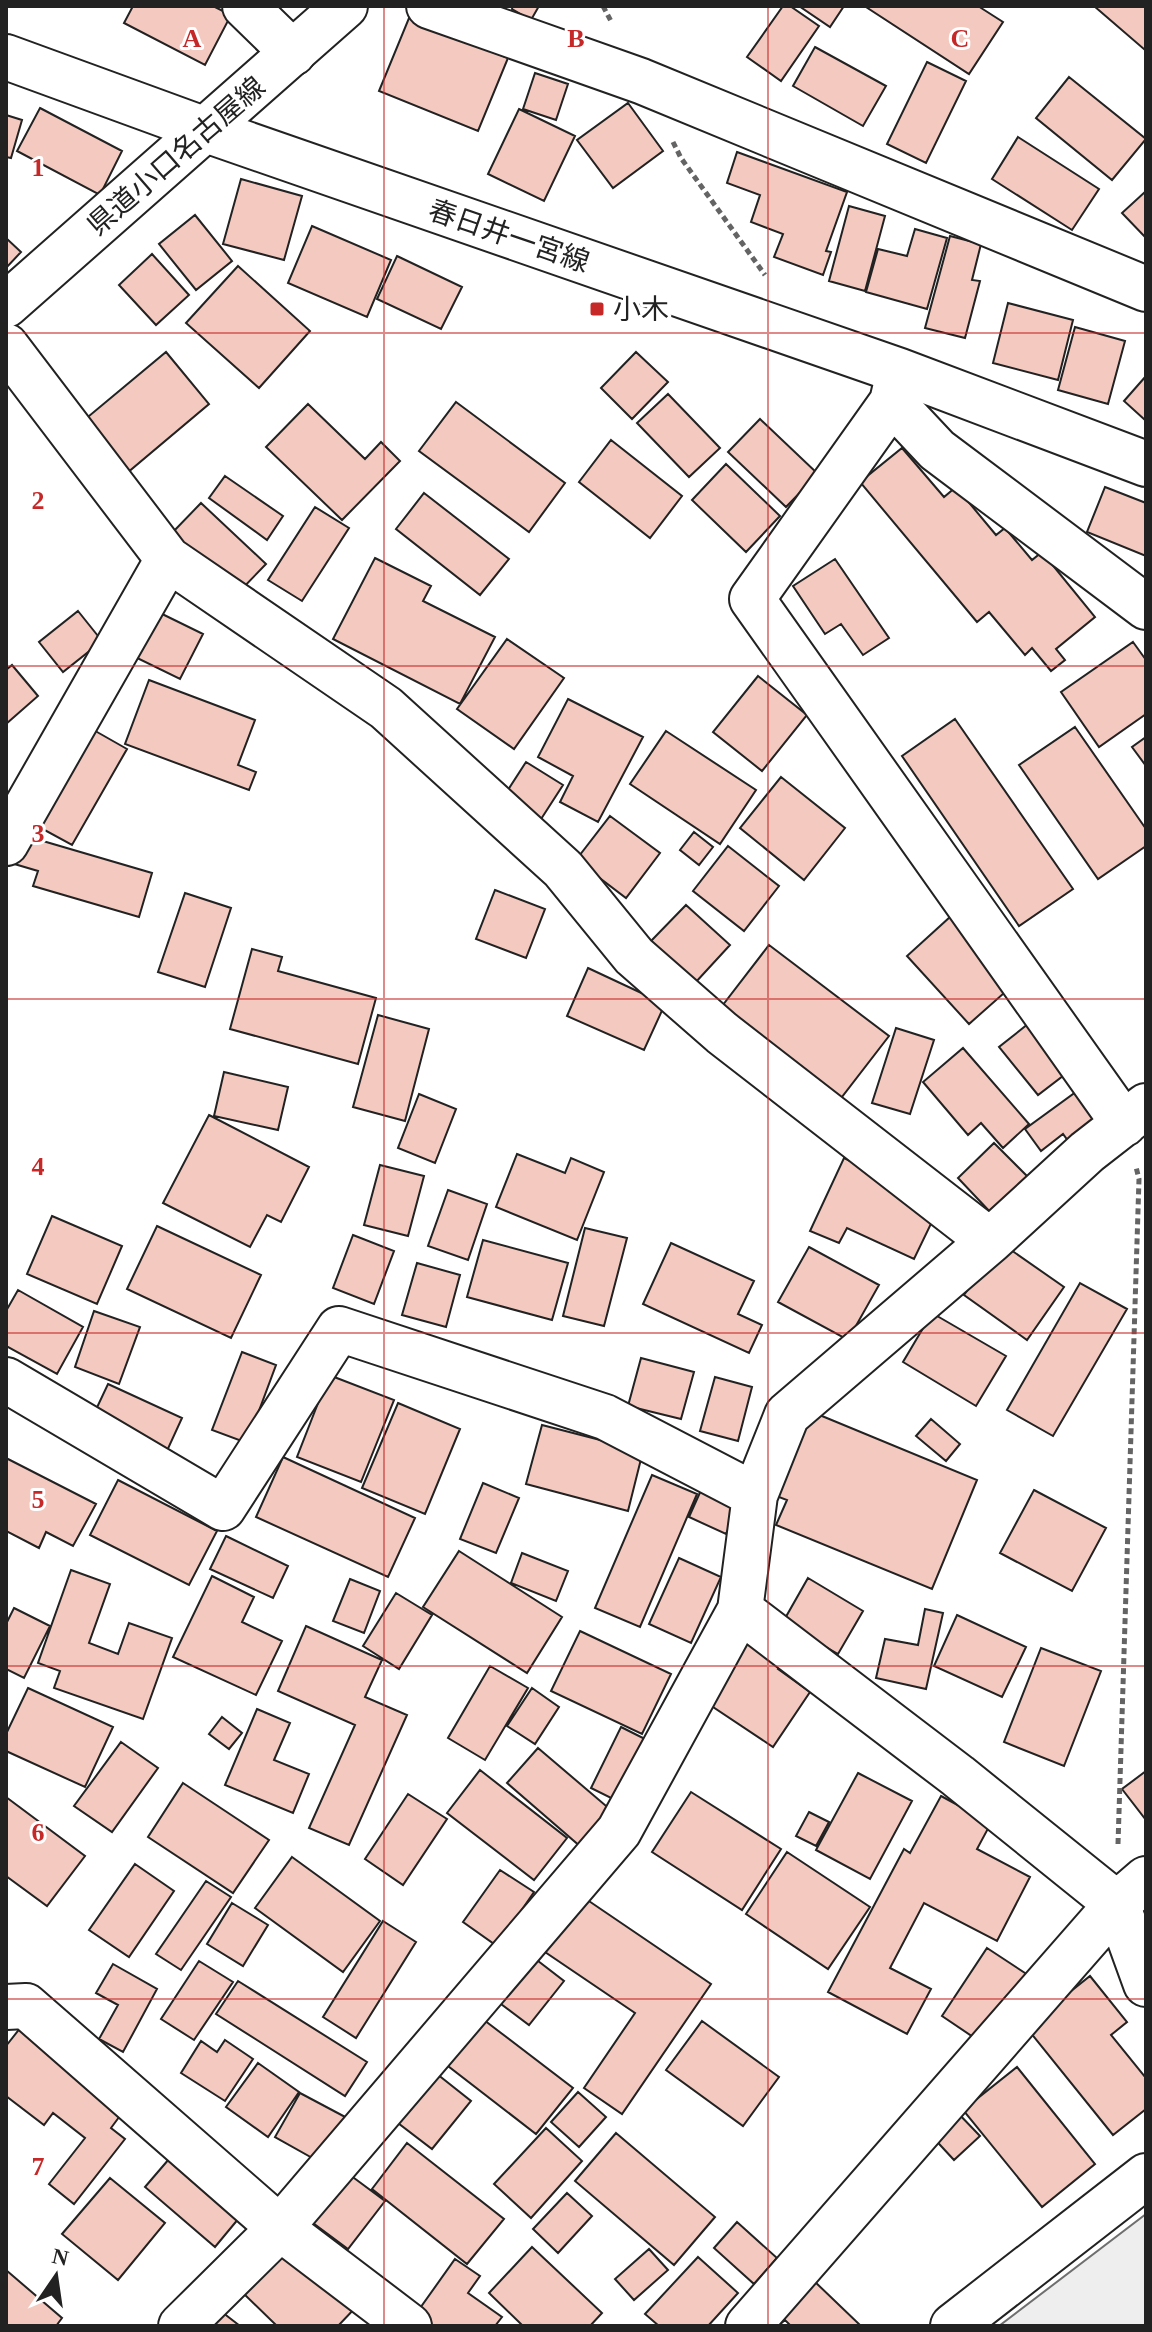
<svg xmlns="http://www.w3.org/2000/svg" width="1152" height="2332" font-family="'Times New Roman','Noto Sans JP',serif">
	<rect width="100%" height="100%" fill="#fff"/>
	<path fill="#eee" stroke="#6f6f6f" stroke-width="2" d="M1146,2214V2326H999Z"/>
	<path fill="#f3c9c0" stroke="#222" stroke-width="2" d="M133,6H213L231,15L205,65L124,23Z
		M513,6H539L531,20L512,9Z
		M783,6H790L819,26L781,81L747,57Z
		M799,6H844L830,27Z
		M978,6L1003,22L969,74L866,7Z
		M1094,6H1146V49L1145,50Z
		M409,18L508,58L478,131L379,91Z
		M815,47L886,86L863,126L793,86Z
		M927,62L966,81L926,163L887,144Z
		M535,73L568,84L556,120L523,109Z
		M1069,77L1146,139L1112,180L1036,118Z
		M628,103L663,151L613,188L577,140Z
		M40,108L122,151L100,195L17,151Z
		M519,109L575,136L544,201L488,174Z
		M6,115L22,120L11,158L6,157Z
		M1018,137L1099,189L1072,230L992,179Z
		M737,152L847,192L826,251L831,252L823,275L774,257L783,234L751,222L760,195L727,183Z
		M241,179L302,196L284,260L223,244Z
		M1146,191V238L1122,213Z
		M849,206L885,216L865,291L829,281Z
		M195,215L232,261L196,290L159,244Z
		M312,226L391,260L367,317L288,283Z
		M915,229L947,238L927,309L866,292L878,249L907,256Z
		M950,236L981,244L972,280L980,281L965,338L925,328Z
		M6,238L21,252L6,268Z
		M152,254L189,295L156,325L119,285Z
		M397,256L462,287L441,329L377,299Z
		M238,266L310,331L259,388L186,323Z
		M1008,303L1073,320L1058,380L993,363Z
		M1075,327L1125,341L1108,404L1058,390Z
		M166,352L209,404L127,473L83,421Z
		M636,352L668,382L632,419L601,388Z
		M1146,376V420H1145L1124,401Z
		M668,394L720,448L689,477L637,423Z
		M456,402L565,483L529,532L419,451Z
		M308,404L365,459L381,442L400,461L342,520L266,447Z
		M760,419L818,474L786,507L728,452Z
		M611,440L682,496L650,538L579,482Z
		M902,448L944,497L956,487L996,535L1005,528L1032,560L1042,552L1095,617L1056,649L1065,660L1051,671L1032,648L1025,655L989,612L977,622L860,482Z
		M726,464L780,516L746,552L692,500Z
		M225,476L283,516L267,540L209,498Z
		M1105,487L1146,503V556L1087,532Z
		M424,493L509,559L480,595L396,529Z
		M201,503L266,564L236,595L171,534Z
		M315,507L349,528L302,601L268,580Z
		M375,558L431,586L423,601L495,637L460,704L333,639Z
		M835,559L889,638L863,655L841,624L825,634L793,586Z
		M154,610L203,634L180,679L131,655Z
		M78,611L102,641L63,672L39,642Z
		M507,639L564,678L514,749L457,709Z
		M1133,642L1146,660V714L1099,747L1061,692Z
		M12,665L38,696L6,724V670Z
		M758,676L807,715L762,771L713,732Z
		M149,680L255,720L238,765L256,772L249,790L125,744Z
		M568,699L643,737L598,822L560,802L573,776L538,757Z
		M955,719L1073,889L1019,926L902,756Z
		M83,724L127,749L72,845L28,821Z
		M1075,727L1146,829V846L1098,879L1019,765Z
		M666,731L756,790L720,844L630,784Z
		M1146,737V766L1132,747Z
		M526,762L563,785L534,830L497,807Z
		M781,777L845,828L804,880L740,828Z
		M610,816L660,853L626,898L576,860Z
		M694,832L713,847L699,865L680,850Z
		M19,834L152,873L139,917L33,886L38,871L11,863Z
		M728,846L779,886L744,931L693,891Z
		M495,890L545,909L526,958L476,939Z
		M185,893L231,908L205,987L158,972Z
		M686,905L730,945L695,983L651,941Z
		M950,917L1012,986L969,1024L907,956Z
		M769,945L889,1036L838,1102L719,1010Z
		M252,949L282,957L278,971L376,998L358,1064L230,1029Z
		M588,968L665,1004L644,1050L567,1016Z
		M378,1015L429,1029L405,1121L353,1107Z
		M1033,1020L1072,1069L1038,1095L999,1047Z
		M896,1028L934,1040L910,1114L872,1103Z
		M963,1048L1029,1124L1003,1148L981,1123L968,1135L923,1082Z
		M224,1072L288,1087L278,1130L214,1116Z
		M1091,1081L1117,1118L1074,1149L1063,1134L1041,1151L1025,1129Z
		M419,1094L456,1109L435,1163L398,1148Z
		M209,1115L309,1167L281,1222L267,1215L250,1247L163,1203Z
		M994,1143L1030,1179L993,1215L958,1178Z
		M517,1154L565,1173L571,1158L604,1172L577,1240L496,1207Z
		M844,1158L941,1203L914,1259L847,1228L839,1243L810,1231Z
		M380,1165L424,1176L408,1236L364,1225Z
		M448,1190L487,1204L468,1260L428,1246Z
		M52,1216L122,1246L97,1304L27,1274Z
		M157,1226L261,1275L231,1338L127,1289Z
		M585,1228L627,1238L604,1326L563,1316Z
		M353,1235L394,1251L374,1304L333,1288Z
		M483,1240L568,1263L552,1320L467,1297Z
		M671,1243L754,1281L738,1314L762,1325L749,1353L643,1304Z
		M1001,1243L1064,1287L1027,1340L964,1295Z
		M809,1247L879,1285L848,1340L778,1302Z
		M417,1263L460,1275L446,1327L402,1315Z
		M1080,1283L1127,1309L1053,1436L1007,1410Z
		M18,1290L83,1327L57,1374L6,1346V1311Z
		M94,1311L140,1327L119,1384L75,1367Z
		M932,1313L1006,1356L976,1406L903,1362Z
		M242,1352L276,1365L247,1443L212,1430Z
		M641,1358L694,1372L681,1419L628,1406Z
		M329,1375L394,1400L361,1482L297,1457Z
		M715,1377L752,1387L738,1441L700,1431Z
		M108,1384L182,1418L166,1453L92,1418Z
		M398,1403L460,1429L425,1514L362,1488Z
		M805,1409L977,1480L932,1589L776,1525L787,1500L771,1494Z
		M931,1419L960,1444L946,1461L916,1436Z
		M542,1425L643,1451L628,1511L526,1484Z
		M283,1457L415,1518L388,1577L256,1517Z
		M6,1458L96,1504L73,1546L46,1532L39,1548L6,1531Z
		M652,1475L697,1494L640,1627L595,1608Z
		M118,1480L217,1531L189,1585L90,1535Z
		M483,1483L519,1498L496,1553L460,1539Z
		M702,1488L739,1506L726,1534L689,1517Z
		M1034,1490L1106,1528L1072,1591L1000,1553Z
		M226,1536L288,1566L273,1598L210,1569Z
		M459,1551L562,1617L527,1673L423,1607Z
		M522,1553L568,1571L556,1601L511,1583Z
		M679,1558L721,1577L691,1643L649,1624Z
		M71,1570L110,1584L89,1643L118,1654L129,1623L172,1638L143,1719L54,1688L60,1671L38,1663Z
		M212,1576L254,1597L242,1622L282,1641L256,1695L173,1657Z
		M808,1578L863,1611L838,1654L783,1622Z
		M350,1579L380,1591L364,1633L333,1621Z
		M396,1593L432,1615L399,1669L363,1646Z
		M14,1608L50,1626L24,1678L6,1669V1624Z
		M925,1609L943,1613L926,1689L876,1678L885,1639L918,1645Z
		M957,1615L1026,1647L1002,1697L934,1666Z
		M306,1626L382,1660L365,1697L407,1715L349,1845L309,1828L355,1725L278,1691Z
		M580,1631L671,1674L642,1734L551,1691Z
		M747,1637L783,1661L778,1669L810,1692L773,1747L704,1701Z
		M1041,1648L1101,1671L1064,1766L1004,1742Z
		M490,1666L528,1688L485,1760L448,1738Z
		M28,1688L113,1727L85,1787L6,1751V1734Z
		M532,1688L559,1707L535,1744L507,1726Z
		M257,1709L290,1723L274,1760L309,1774L293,1813L225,1785Z
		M222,1717L242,1733L229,1749L209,1734Z
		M621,1727L645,1739L615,1800L591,1788Z
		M121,1742L158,1768L112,1832L74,1806Z
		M538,1748L612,1811L581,1847L507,1783Z
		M480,1770L567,1838L534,1880L447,1813Z
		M1146,1771V1820L1122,1789Z
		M858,1773L912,1801L870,1879L816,1850Z
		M183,1783L269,1840L233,1893L148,1837Z
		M691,1792L781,1849L742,1910L652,1852Z
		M408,1794L447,1819L403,1885L365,1859Z
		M941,1796L991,1823L977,1849L1030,1877L997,1941L924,1903L890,1968L931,1989L907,2034L828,1992L904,1849L910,1853Z
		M6,1797L85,1856L47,1906L6,1876Z
		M809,1812L829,1822L816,1846L796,1836Z
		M787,1852L870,1907L828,1969L746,1914Z
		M292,1857L380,1921L343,1972L255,1908Z
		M135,1864L174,1891L129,1957L89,1930Z
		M500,1870L534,1892L497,1946L463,1922Z
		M206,1881L231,1897L181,1970L156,1954Z
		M583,1897L711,1984L622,2114L584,2088L635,2013L545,1952Z
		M232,1903L268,1925L243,1966L207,1944Z
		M383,1921L416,1942L356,2038L323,2017Z
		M987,1948L1028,1975L982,2043L942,2016Z
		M529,1954L564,1981L529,2025L493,1998Z
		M199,1961L233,1982L194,2040L161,2019Z
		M113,1964L157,1989L123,2052L99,2039L118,2005L96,1993Z
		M1090,1976L1127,2022L1111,2035L1146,2078V2109L1113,2135L1026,2027Z
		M238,1981L367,2062L345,2096L216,2014Z
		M484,2020L573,2088L536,2134L448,2066Z
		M702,2021L779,2077L743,2126L666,2070Z
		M21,2027L125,2109L111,2128L125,2139L74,2204L49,2184L85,2138L53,2113L44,2125L6,2096V2046Z
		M225,2040L253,2059L225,2101L181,2073L201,2041L217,2052Z
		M258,2063L299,2092L268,2137L226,2107Z
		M1017,2067L1095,2164L1042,2207L963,2110Z
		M437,2074L471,2101L432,2149L398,2123Z
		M578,2092L606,2117L579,2147L551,2122Z
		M300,2093L349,2119L323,2164L275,2137Z
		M955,2110L980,2136L954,2160L929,2133Z
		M546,2128L582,2161L531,2218L494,2184Z
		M616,2133L715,2217L674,2265L575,2181Z
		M407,2143L504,2219L467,2264L372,2189Z
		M175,2152L244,2212L215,2247L145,2187Z
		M350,2175L385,2201L348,2249L313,2223Z
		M110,2178L165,2223L118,2280L62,2234Z
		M567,2193L592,2216L558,2253L533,2229Z
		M737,2222L777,2258L754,2284L714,2248Z
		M292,2243L357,2306L338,2326H277L243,2293Z
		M532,2247L602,2313L590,2326H523L489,2293Z
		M649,2249L668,2270L634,2300L615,2279Z
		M698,2257L738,2293L708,2326H659L645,2314Z
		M455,2259L480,2276L468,2293L502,2317L495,2326H424L413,2318Z
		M6,2270L62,2318L56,2326H6Z
		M812,2279L861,2326H791L785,2320L778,2326H764Z
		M209,2302L240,2326H190Z"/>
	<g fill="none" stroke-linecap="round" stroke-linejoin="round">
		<g stroke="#222" stroke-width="48">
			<path id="minor" d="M245,6L293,53
				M429,6L641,81L1146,289
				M6,346L168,559L386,708L563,869L634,956L722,1033L990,1241
				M898,376L892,402L937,450L1146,607
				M892,402L752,599L1124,1124
				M6,843L168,559
				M6,1380L223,1508L339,1329L605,1417L755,1495
				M740,1610L958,1776L1117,1904L1146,1984
				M6,2007L26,2006L280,2228L409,2326
				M181,2326L280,2228L619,1831L740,1610L755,1495L787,1415L990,1241L1087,1152L1146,1106
				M748,2326L1117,1904L1146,1879
				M953,2326L1146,2176"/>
		</g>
		<g stroke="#222" stroke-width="48">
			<path id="major" d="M6,57L206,130L900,371L1146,464
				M6,305L345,6"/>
		</g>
		<path stroke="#646464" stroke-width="5" stroke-dasharray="6 4" stroke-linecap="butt" d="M603,6L612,23
			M673,142L681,158L765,275
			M1118,1844L1139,1179L1136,1167"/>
		<use href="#minor" stroke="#fff" stroke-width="44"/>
		<use href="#major" stroke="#fff" stroke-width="44"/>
	</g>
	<path fill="none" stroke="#c62828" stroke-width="2" stroke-opacity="0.55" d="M384,6V2326M768,6V2326M6,333H1146M6,666H1146M6,999H1146M6,1333H1146M6,1666H1146M6,1999H1146"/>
	<rect fill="#c62828" stroke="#fff" stroke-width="3" x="589" y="301" width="16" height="16" rx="4"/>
	<g text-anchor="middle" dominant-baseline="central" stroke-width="6" stroke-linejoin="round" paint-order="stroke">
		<g font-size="28" fill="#222" stroke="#fff">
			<text transform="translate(176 156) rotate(-41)">県道小口名古屋線</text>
			<text transform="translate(509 236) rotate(19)">春日井一宮線</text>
		</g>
		<g font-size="28" fill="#222" stroke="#fff" text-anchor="start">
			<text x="613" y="309">小木</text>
		</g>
	</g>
	<g font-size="26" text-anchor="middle" font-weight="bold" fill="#c62828" stroke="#fff" stroke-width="6" stroke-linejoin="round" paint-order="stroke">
		<text x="192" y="47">A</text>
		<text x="576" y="47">B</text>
		<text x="960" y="47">C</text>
		<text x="38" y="176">1</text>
		<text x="38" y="509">2</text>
		<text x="38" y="842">3</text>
		<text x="38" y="1175">4</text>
		<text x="38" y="1508">5</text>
		<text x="38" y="1841">6</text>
		<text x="38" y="2175">7</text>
	</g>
	<rect width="1152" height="2332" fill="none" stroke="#222222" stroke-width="16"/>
	<g transform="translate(56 2276) rotate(13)" stroke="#ffffff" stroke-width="6" paint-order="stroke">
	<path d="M0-6L14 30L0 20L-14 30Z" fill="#222222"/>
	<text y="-12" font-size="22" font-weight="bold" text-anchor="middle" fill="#222222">N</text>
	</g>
</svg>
